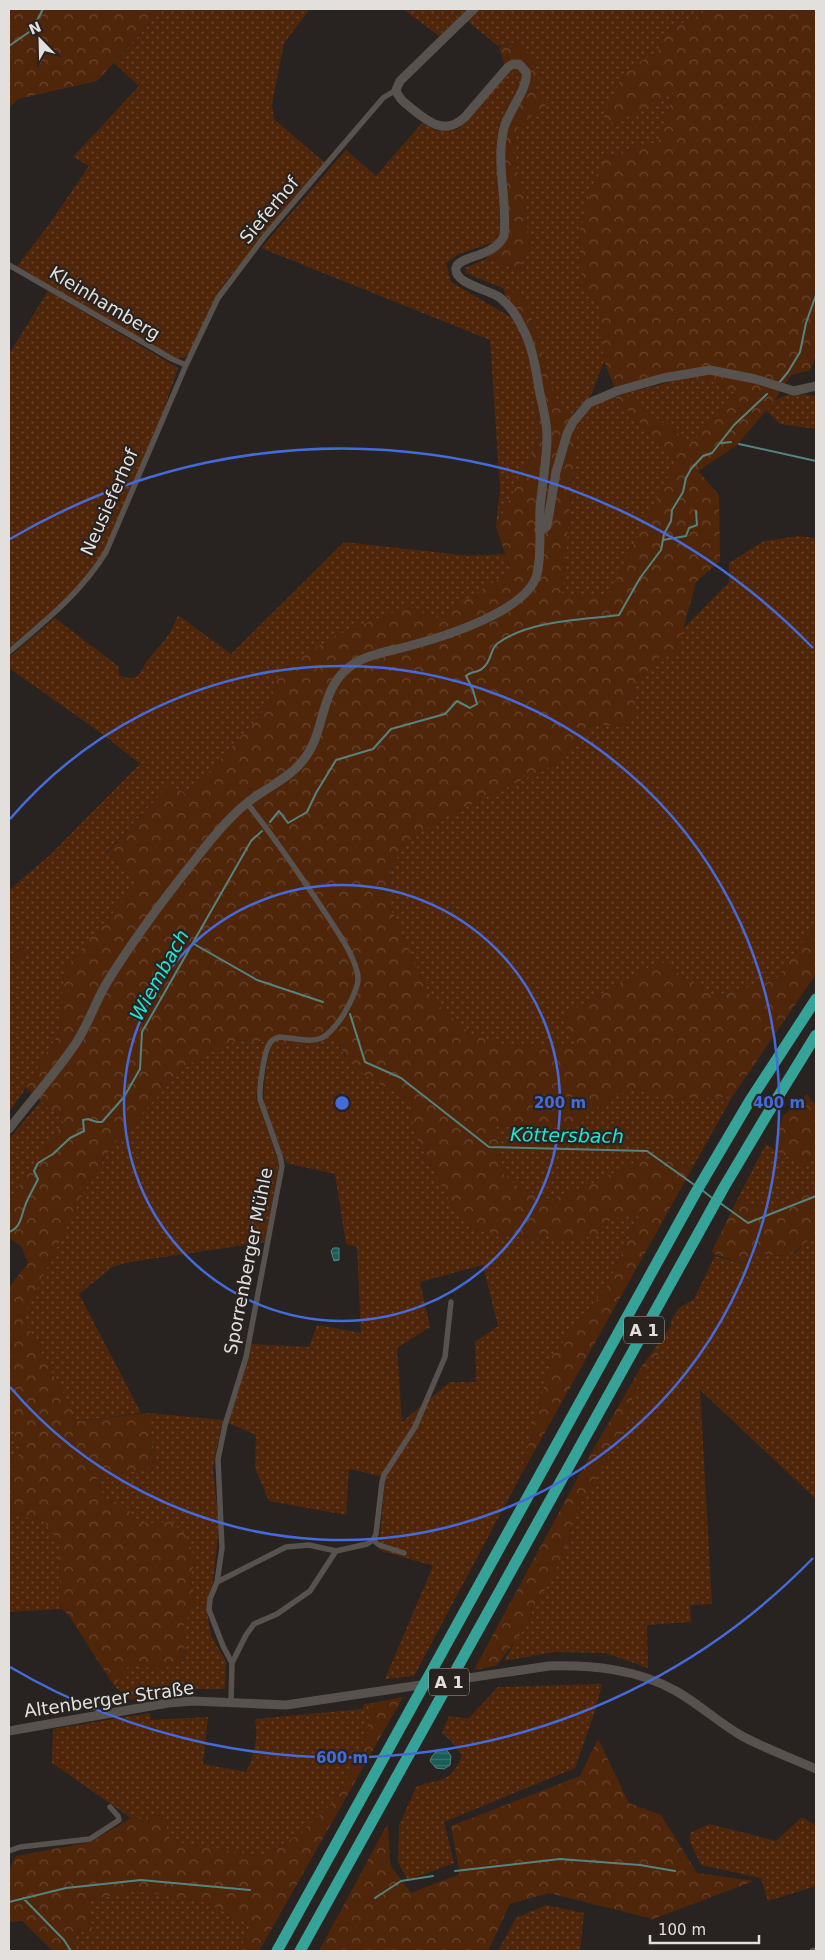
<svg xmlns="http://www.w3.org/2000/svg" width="825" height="1960" font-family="'DejaVu Sans',sans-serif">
	<defs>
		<pattern id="grass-dots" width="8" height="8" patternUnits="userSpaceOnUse" patternTransform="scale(1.25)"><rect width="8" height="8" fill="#50260b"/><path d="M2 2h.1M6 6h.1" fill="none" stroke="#69452e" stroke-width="1.8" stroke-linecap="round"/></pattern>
		<pattern id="forest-crowns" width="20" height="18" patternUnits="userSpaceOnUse" patternTransform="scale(1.25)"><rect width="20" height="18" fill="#50260b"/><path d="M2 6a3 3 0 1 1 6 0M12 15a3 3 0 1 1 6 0" fill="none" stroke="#69452e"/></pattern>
		<pattern id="water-rules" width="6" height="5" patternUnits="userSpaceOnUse" patternTransform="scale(1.25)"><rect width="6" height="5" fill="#195d56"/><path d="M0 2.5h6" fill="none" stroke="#3a746e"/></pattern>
	</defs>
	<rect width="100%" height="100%" fill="#282320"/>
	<path fill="url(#grass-dots)" fill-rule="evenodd" d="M163,9H310L284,43L272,104L274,119L325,163L226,281L214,300L190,351L184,358H173L17,266L48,226L89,166L73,157L139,86L114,63Z
		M403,9H467L439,36Z
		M478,9H706L702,14L667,30L658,51L625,71L614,124L674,91L658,142L605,156L579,234L582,284L600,309L604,361L591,395L571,415L557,405L538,337L524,297L466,273L465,268L486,259L519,269L529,246L525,203L512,149L518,127L546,105L535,94L538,76L518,42L498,46L466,20Z
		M516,72L520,80L499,122L495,156L499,230L494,242L459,254L446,263L451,282L514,319L531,368L539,440L496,527L500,489L490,340L261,248L346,150L376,176L422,123L437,131L458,129L507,73Z
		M48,291L178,368L152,444L115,533L88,576L56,609L9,648V354Z
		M690,377L715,382L735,392L692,444L623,394Z
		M792,393L816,396V429L780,424L766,410L775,400Z
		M615,397L677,460L608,595H562L578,419C589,407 599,402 615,397Z
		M799,536L816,538V923L776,980L713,997L660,961L560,1017L579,1044L504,1046L470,1033L432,1000L389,905L391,866L412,837L451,814L551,766L593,723L636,712L634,686L660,657L677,652L682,630L729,582V563L764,541Z
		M344,542L470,556L505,554L511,571L434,621L282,668L268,706L188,796L170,784L106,853L138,884L64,969L60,1031L26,1088L9,1112V963L25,955L23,948L9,955V890L49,856L140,764L105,736L9,668V657L55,618L118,666L119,675C125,678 133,680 138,675C142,671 144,665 147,661C161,644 170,637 178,615L231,654Z
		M333,1034L345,1056L380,1085L406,1096L417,1139L456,1213L472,1230L533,1239L550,1235H598L610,1220L641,1211L607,1286L552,1356L520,1477L414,1676L385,1679L433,1566L379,1550L385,1477L349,1469L346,1515L269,1501L255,1468L256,1435L228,1423L250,1344L309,1347L317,1325L361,1333L357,1247L346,1244L335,1174L286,1163L264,1104C262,1084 267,1065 271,1046L274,1042L313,1045ZM483,1265L498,1326L475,1342L476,1382H450L402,1422L397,1348L430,1327L420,1282Z
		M238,1040L267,1042L256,1097L279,1163L265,1242L131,1262L114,1266L79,1294L141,1413L78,1421L23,1318L83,1193L112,1146L181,1071L197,1059Z
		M636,1089L663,1099L732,1097L693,1167L660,1157L551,1200L521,1189L504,1175L496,1126L562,1131L614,1096Z
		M41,1101L64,1121L9,1201V1139Z
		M766,1144L779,1153L803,1163L816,1155V1185L773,1210L737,1200Z
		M816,1233V1499L700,1390L712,1604L690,1605L691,1622L647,1625L648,1668L605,1653L554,1652L504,1661L518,1636L527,1626L536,1601L545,1590L566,1548L577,1509L622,1431L635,1391L651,1361L659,1355L654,1349L671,1326V1321L678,1309L694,1299L715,1256L744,1264L757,1254L781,1256L795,1253Z
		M149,1413L223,1420L218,1441L213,1470L219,1525L214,1574L207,1612L211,1636L226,1661L225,1689H182L132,1700L114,1686L129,1665L163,1669L185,1659L183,1626L196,1601L190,1576L196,1560L138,1523L125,1505L106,1499L95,1478L111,1477L155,1466Z
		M9,1418L21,1453L9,1464Z
		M9,1513L44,1521L59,1542L60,1600L62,1609L9,1612Z
		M602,1684L595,1711L575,1768L444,1822L454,1863L408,1880L398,1862L399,1826L416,1787C440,1777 449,1786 462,1756L452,1742L442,1733L449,1716L468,1719L498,1687Z
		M373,1703L361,1752L335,1800L302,1833L262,1856L169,1841L164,1815L131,1818L52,1763L53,1729L150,1713L151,1720L208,1717L203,1764L246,1772C255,1755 258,1738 255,1719L363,1709L364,1704Z
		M802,1817L816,1826V1886L768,1901L761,1878L701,1865L690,1842V1833L709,1824L776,1841Z
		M137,1891L205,1902L255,1927L237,1951H74L72,1947L77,1931L93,1933L88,1900Z
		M546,1905L584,1913L580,1951H498L516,1918Z"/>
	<path fill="url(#forest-crowns)" d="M9,9H163L97,81L18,99L9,108Z
		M706,9H816V356L811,370L791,375L775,400L736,446L698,471L719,495L720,561L696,582L677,652L660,657L634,686L636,712L624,728L593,723L551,766L451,814L412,837L391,866L389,905L432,1000L470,1033L504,1046L578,1044L560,1017L660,961L713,997L776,980L816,923V974L732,1097L663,1099L636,1089L614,1096L562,1132L496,1126L504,1175L521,1189L551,1200L591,1184L640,1160L660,1157L693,1167L520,1477L552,1356L607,1286L641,1212L610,1220L598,1235L561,1242L550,1235L533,1239L472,1230L456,1213L417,1139L406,1096C367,1080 353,1072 333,1034L313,1045L238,1040L197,1059L181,1071L112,1146L83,1193L23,1318L78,1421L149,1413L155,1466L111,1477L95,1479L106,1499L125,1505L138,1523L172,1522L186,1536L196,1560L190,1576L196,1601L183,1626L185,1659L163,1669L129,1665L114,1686L70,1617L62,1609L60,1600L59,1542L44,1521L9,1513V1464L21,1453L9,1418V1287L28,1263L21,1246L9,1238V1201L64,1121L26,1088L60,1031L64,969L138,884L106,854L170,784L188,796L268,706L282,668L337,635L411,605L434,620L511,571L496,527L539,440L531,368L503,288L524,297L538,337L557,405L578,419L562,595H608L677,460L615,397L623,394L692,444L734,392L715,382L663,373L617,393L604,361L600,309L582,284L579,234L590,192L605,156L658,142L674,92L614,124L603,116L625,71L658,51L667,30L702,14Z
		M518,42L534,59L538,76L535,94L546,105L518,127L512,149L525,203L529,247L519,269L486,259L499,230L495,156L499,122L520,80L516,72L507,73L499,47Z
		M23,948L25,955L9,963V955Z
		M807,1094L812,1102L816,1103V1155L803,1164L779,1153L774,1144L783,1116Z
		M816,1185V1233L801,1247L788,1256L757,1254L748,1263L744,1264L711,1253L737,1200L773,1210Z
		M654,1349L659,1355L651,1361L635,1391L622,1431L597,1478L577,1509L566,1548L545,1590L536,1601L527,1626L496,1666L474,1670L590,1455L640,1369Z
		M403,1697L259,1951H237L255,1927L205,1902L137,1891L88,1900L93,1934L77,1931L72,1947L74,1951H53L22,1921L9,1922V1869L16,1856L91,1842L131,1818L164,1815L170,1841L262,1856L302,1833L335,1800L361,1752L373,1703Z
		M598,1739L629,1803L661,1815L697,1873L754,1881L653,1919L549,1893L510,1904L488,1951H319L388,1823L390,1865L411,1893L460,1874L451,1826L580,1776Z"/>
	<path fill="url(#water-rules)" stroke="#55847e" d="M333,1248H339V1260L334,1261L331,1251Z
		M446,1749L451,1756L450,1765L444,1769L436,1768L430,1761C433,1752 438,1750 446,1749Z"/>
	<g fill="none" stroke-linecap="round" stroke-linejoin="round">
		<path stroke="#55847e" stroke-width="2" d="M9,46L32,30L43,9
			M779,383L788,372L800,352L806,323L816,295
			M721,443L731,442
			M739,444L816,461
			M663,540L686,536L689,528L697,525L696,511
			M270,822L279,811L288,823L307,812L316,793L336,760L373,749L391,729L445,714L457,701L470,708L477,704L473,690L466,676C471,671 478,673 483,668C493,659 489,650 498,643C530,620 582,620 619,615L640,578L661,550L664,534L671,521L672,510L683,492L686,478L691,469L703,456L712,453L734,425L767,394
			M194,944L257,980L323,1002
			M350,1014L365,1062L401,1078L489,1147L647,1151L696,1186
			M702,1190L712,1198
			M720,1203L748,1223L816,1196
			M9,1232C21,1228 21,1216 25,1206C28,1197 34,1188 38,1179L34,1171L38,1163L53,1154L70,1138L84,1131L83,1120L88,1119L97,1122H102L124,1097L140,1069L142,1032L251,841L262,831
			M455,1871L560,1859L640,1865L675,1871
			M23,1898L64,1940L71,1951
			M375,1898L401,1881L433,1876
			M9,1902L66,1888L141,1880L250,1890"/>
		<path stroke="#58524f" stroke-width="5.5" d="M9,265L172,359L186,365
			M9,652C45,621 81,593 106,552L186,365L218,298L264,237L383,98L396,90
			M373,1540L379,1545L404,1553
			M217,1582L286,1547L309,1545L336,1551L367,1544L373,1540L376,1534L382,1482L384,1475L415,1427L445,1357L451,1302
			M232,1663L246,1635L254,1624L277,1614L310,1591L336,1551
			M231,1703L232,1663L223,1646L209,1610L210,1599L217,1582L222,1548L218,1459L225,1425L246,1357L282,1166L280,1156L260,1099C259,1089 264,1051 270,1043C272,1039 276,1038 280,1037C317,1041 322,1047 344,1014C349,1004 358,990 358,979C358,959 333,925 322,908C298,872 274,837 247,803
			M9,1851L20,1847L90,1839L119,1820L118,1816L110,1807
			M812,1951L816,1950"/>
		<path stroke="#58524f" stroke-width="9" d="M539,530L544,529L547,526L556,472L567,434L573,422L589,403L617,391L663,378L710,370L755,379L794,391L816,386
			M9,1129C31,1100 56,1073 76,1043C88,1025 95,1003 106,984C133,940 165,897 198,856C212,838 228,818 247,803C265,788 289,779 304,759C326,731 319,692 348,668C365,654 388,652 409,646C443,637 528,611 537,574C542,554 539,529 540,508C542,484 547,460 547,436C547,422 543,408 540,394C536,371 533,346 521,325C516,314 508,304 499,297C489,290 453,283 456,268C459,255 494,258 504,236C508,200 495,164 504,128C508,112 529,87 526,72L520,65L513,64L508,67L465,117C445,136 428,122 411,108C404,102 398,98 396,90L400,81L474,9
			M9,1731L168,1703L193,1701L286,1705L549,1666C593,1665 637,1669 676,1691C699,1704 719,1723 742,1736C766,1749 792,1758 816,1769"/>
		<path stroke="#35a397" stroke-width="11" d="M277,1951L696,1192L749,1102L816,999
			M300,1951L724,1187L768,1113L816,1035"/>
	</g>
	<g fill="none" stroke="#446bd9" stroke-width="2.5">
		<circle cx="342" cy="1103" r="218"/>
		<path d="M10 819A437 437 0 1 1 10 1387"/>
		<path d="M813 1558A655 655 0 0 1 10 1667M10 539A655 655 0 0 1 813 648"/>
	</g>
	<g text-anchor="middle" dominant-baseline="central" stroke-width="4.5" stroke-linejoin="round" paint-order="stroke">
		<g fill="#282320" stroke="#aaa7a4" stroke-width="1">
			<rect x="624" y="1316.5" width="40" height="27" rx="4"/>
			<rect x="429" y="1668.5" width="40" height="27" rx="4"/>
		</g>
		<g font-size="16" font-weight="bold" fill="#e2dfdd">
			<text x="644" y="1330">A 1</text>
			<text x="449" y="1682">A 1</text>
		</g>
		<g font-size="18" fill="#e2dfdd" stroke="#282320">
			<text transform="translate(269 210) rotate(-50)">Sieferhof</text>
			<text transform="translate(105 303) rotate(31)">Kleinhamberg</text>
			<text transform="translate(109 502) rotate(-66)">Neusieferhof</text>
			<text transform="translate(248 1261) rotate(-79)">Sporrenberger Mühle</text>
			<text transform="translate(109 1699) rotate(-8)">Altenberger Straße</text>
		</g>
		<g font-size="19" font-style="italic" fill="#20e4d1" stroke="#282320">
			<text transform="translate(159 975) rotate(-61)">Wiembach</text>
			<text transform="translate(567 1135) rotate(1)">Köttersbach</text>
		</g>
	</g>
	<circle cx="342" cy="1103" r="8" fill="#446bd9" stroke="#282320" stroke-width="2.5"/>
	<g font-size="15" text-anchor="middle" font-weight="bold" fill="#446bd9" stroke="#282320" stroke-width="4.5" stroke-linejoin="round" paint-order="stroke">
		<text x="560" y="1108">200 m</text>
		<text x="779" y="1108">400 m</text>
		<text x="342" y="1763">600 m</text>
	</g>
	<rect width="825" height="1960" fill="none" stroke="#e2dfdd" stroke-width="20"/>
	<g transform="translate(40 40) rotate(337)" stroke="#282320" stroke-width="4" paint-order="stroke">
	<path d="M0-4L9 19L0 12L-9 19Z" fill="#e2dfdd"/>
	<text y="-8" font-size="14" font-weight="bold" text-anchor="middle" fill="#e2dfdd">N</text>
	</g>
	<path d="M650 1935v8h109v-8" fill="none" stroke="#e2dfdd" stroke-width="2.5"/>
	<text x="658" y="1935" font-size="15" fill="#e2dfdd" stroke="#282320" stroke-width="4" paint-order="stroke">100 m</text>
</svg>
